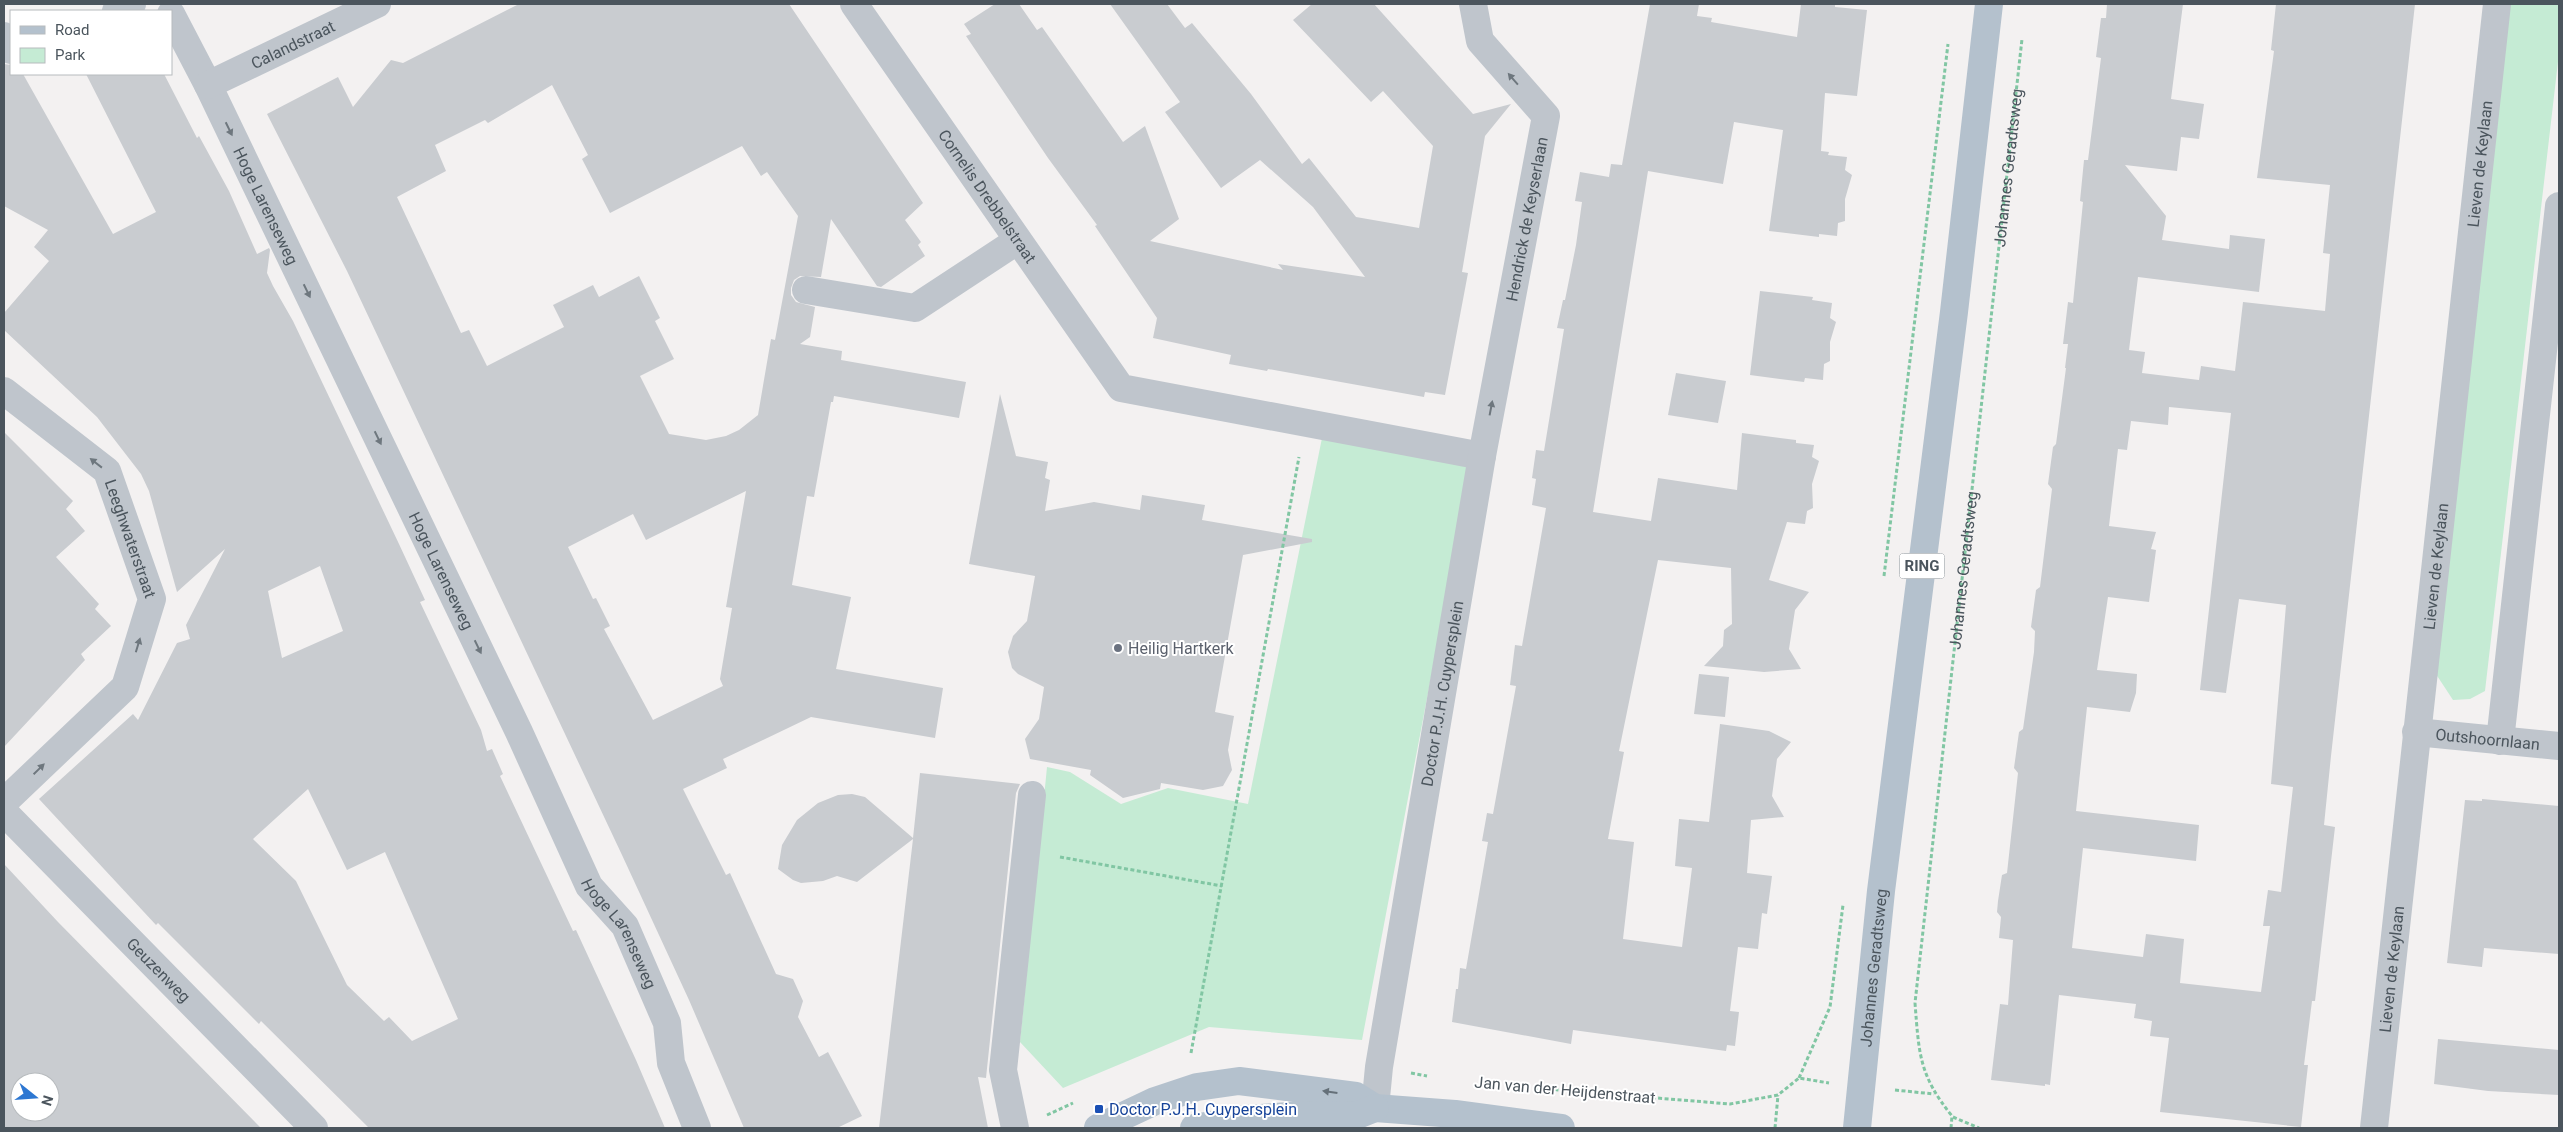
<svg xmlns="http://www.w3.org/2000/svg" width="2563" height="1132" font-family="Roboto,sans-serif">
	<rect width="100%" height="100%" fill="#f3f1f1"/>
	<path fill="#c5ebd4" d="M2504,4H2559V53L2485,691L2470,699L2453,700L2428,662Z
		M1322,438L1471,467L1362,1040L1209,1027L1063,1088L1020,1042L1047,767L1070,772L1121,804L1168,788L1248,804Z"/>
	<path fill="#c9ccd0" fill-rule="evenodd" d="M519,4H789L923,203L905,220L921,242L918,245L925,256L881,287L877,286L831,219L821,277L800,276L794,280L791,288V295L796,302L815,307L810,337L800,344L842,351L841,360L966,382L959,418L834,396L833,402H831L814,497L807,496L792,585L851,597L836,669L943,688L935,738L811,717L723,759L727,768L683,789L726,875L730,873L776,974L793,979L803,1001L798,1017L819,1057L828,1052L862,1116L837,1128H744L689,1000L622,855L347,271L267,114L338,77L353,107L391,60L403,63ZM552,85L588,155L582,159L610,213L742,146L761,176L767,172L798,216L775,340L771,339L758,415L739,430L726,436L706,440L669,434L640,376L674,359L655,321L660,318L639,276L599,297L593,285L553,305L564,327L487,366L469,330L461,333L397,197L446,171L435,145L485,120L488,123ZM746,491L726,607L732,608L720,679L723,686L653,720L604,629L610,626L596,598L593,599L568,547L633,514L646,540Z
		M995,4H1019L1037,30L1042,27L1123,142L1145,126L1179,219L1150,241L1283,270L1278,264L1365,277L1313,207L1260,160L1221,188L1165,112L1180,102L1110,4H1167L1185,28L1192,23L1251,94L1302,164L1309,158L1356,217L1419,228L1433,146L1383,91L1371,102L1293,20L1312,4H1374L1473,114L1511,104L1485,136L1462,272L1468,273L1445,395L1425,392L1424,397L1268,369L1267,371L1229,364L1231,355L1153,338L1157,318L1095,226L1097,225L1048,158L966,36L971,34L964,24Z
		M1650,4H1699L1697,16L1712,18L1711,22L1797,37L1801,4H1835V7L1867,10L1857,96L1825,93L1821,151L1829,152L1828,155L1847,157L1845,170L1852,175L1845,199V221L1838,223L1837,236L1819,234V237L1769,231L1783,130L1734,122L1723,184L1648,171L1593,512L1651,521L1658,478L1737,490L1742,433L1796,440V443L1814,445L1812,457L1819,461L1812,484L1813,508L1807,511L1805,524L1787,522L1769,580L1809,592L1795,610L1789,649L1801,669L1764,672L1704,666L1723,646L1724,630L1732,624L1731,568L1658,560L1619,751L1624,752L1608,839L1634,842L1623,939L1682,947L1692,868L1675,866L1679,819L1709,822L1720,724L1769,731L1791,742L1777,759L1772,796L1784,817L1751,820L1747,873L1772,876L1767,914L1762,913L1758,949L1738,947L1730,1011L1739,1012L1735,1046L1727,1045L1726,1051L1573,1030L1571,1044L1452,1022L1456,989H1458L1460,968L1466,969L1488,842L1482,841L1487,813L1493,814L1516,686L1510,685L1515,645L1522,646L1546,508L1532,505L1536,479L1532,478L1536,450L1544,451L1564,329L1557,328L1563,300H1565L1576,245L1582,202L1575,201L1580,172L1609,177L1611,164L1622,165Z
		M2107,4H2183L2171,99L2204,104L2199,139L2181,137L2177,171L2125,165L2166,216L2162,240L2229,249L2230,235L2265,239L2259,292L2138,277L2129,350L2145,352L2142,373L2199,380L2201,366L2235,371L2243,302L2325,311L2330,254L2323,253L2330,185L2257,178L2274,51L2271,50L2276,4H2415L2331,756L2324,825L2335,827L2315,1001H2312L2304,1065H2308L2301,1127L2160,1112L2169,1038L2150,1036L2152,1021L2134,1018L2136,1004L2059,995L2050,1085L2045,1084V1086L1991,1080L2000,1004L2008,1005L2013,940L1999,938L2001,917L1997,912L1998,901L2002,875L2007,873L2018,773L2014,768L2019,732L2023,729L2034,652L2035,631L2031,627L2036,590L2040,587L2052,489L2048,484L2053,447L2056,444L2066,368H2065L2068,344H2063L2068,302L2073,303L2083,202L2080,201L2084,160H2088L2101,58L2096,57L2101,18H2106ZM2169,407L2231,413L2200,690L2226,693L2239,599L2286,605L2271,784L2293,787L2281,892L2268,890L2263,926H2270L2261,992L2180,983L2184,939L2146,934L2143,957L2072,948L2083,848L2196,861L2199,825L2076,811L2087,707L2130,712L2136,693L2137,674L2097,670L2108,597L2149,602L2156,550L2151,549L2156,532L2109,526L2118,449L2127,450L2131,421L2168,425Z
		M4,64L11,65V74H23L113,234L156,212L86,74H164L197,138L199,136L229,191L257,254L269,248L270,250L267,273L273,286L293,321L399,544L425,600L420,602L481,730L487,751L492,749L503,774L500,776L573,931L576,930L636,1060L665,1128H369L261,1021L259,1024L158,923L156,925L39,799L133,714L138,720L177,643L190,639L186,625L225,549L177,592L149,491L141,474L97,417L4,330V313L49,261L34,247L48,230L4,206ZM320,566L343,631L282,658L268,591ZM308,789L347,870L385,852L458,1019L412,1041L389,1017L384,1021L347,985L296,881L253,839Z
		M1760,291L1813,297L1812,300L1832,303L1830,318L1836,322L1830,342V361L1824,364L1823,380L1805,378L1804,382L1750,375Z
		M1676,373L1726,381L1718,423L1668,415Z
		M1000,394L1016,456L1048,462L1045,478L1050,480L1045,511L1094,502L1140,510L1142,495L1205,505L1202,520L1312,539V542L1243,555L1215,712L1234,716L1228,750L1232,770L1223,786L1203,790L1161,783L1160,789L1123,798L1090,775L1091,770L1030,759L1025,739L1039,719L1044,687L1018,674L1012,668L1008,652L1013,636L1027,621L1035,576L969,564Z
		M4,432L73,501L66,509L85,531L56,557L99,604L95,609L111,626L81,654L85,660L4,747Z
		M1699,674L1729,677L1725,717L1694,714Z
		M920,773L1020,784L1016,793L986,1078L978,1077L988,1128H879L913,839L857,882L837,876L823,881L801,883L793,880L778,869L782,845L797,820L818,803L838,795L852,794L865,797L913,838Z
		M2482,799L2559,806V954L2484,948L2482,967L2447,963L2465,800L2482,801Z
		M4,864L58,922L261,1128H4ZM20,1082H50V1112H20Z
		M2438,1039L2559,1050V1095L2488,1091L2434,1084Z"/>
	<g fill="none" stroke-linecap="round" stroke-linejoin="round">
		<g stroke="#81c6a3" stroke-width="3" stroke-dasharray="4 2.5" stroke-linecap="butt">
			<path d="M1884,576L1948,44"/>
			<path d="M1060,857L1222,886"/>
			<path d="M1191,1053L1299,457"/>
			<path d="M1411,1073L1427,1076"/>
			<path d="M1799,1078L1830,1007L1843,905"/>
			<path d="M1535,1088L1730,1104L1778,1095L1799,1078L1829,1083"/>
			<path d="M1895,1090L1934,1094"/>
			<path d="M1047,1115L1073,1103"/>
			<path d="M1953,1117L1979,1128"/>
			<path d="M1775,1128L1778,1095"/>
			<path id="s1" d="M1951,1128L1952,1116C1919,1075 1919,1054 1915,1003L2022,39"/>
		</g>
		<g stroke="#bfc5cc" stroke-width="28">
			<path id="s2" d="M854,4L1121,388L1482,456"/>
			<path d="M116,11L132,4"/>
			<path id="s3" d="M171,14L208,85L519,732L589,886L625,926L667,1023L671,1063L697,1128"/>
			<path d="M4,36L11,50"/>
			<path id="s4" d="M208,85L377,4"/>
			<path d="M806,290L915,308L1017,241"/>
			<path id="s5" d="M4,391L107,471L152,599L125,687L4,802"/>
			<path id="s6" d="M2416,732L2559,746"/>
			<path d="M2500,741L2559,206"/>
			<path id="s7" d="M4,812L314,1128"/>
			<path id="s8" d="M1375,1108L1379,1067L1482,456L1546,116L1480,41L1473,4"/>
			<path d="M1015,1128L1003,1070L1032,795"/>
			<path id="s9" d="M2374,1128L2497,4"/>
		</g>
		<g stroke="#b4c1cd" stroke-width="28">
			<path d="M1098,1128L1155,1101L1197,1087L1239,1081L1356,1096L1375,1108L1455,1114L1561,1128"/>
			<path d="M1194,1128L1245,1119L1305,1115L1355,1116L1375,1108"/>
			<path id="s10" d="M1857,1128L1881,891L1954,312L1989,4"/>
		</g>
	</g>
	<defs><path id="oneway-solid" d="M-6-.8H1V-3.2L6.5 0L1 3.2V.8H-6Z" transform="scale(1.25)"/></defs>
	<g fill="#6e777e">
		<use href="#oneway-solid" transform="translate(1513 79) rotate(-131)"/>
		<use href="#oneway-solid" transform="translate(229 129) rotate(64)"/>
		<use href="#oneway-solid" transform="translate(307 291) rotate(64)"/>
		<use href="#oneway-solid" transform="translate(1491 408) rotate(-79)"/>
		<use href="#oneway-solid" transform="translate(378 438) rotate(64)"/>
		<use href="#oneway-solid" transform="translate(96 463) rotate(-142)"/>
		<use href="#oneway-solid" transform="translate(138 645) rotate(-73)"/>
		<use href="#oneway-solid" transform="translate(478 647) rotate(64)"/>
		<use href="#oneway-solid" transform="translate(39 769) rotate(-44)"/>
	</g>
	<use fill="#657079" href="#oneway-solid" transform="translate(1330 1092) rotate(-172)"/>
	<circle fill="#6b7280" stroke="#fff" stroke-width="2" cx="1118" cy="648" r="5"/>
	<rect fill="#1a4fb4" stroke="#fff" stroke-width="2" x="1094" y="1104" width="10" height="10" rx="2.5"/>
	<g text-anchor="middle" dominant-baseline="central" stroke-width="4" stroke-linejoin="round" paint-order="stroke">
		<rect fill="#fff" stroke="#81888e" stroke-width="1" x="1899.5" y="553.5" width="45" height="25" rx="4"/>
		<g font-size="15" font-weight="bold" fill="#4b555d">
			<text x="1922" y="566">RING</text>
		</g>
		<g font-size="16" fill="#4b555d" stroke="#fff">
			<text stroke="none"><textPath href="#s4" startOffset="94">Calandstraat</textPath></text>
			<text stroke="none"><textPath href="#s9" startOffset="970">Lieven de Keylaan</textPath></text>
			<text stroke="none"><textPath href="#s1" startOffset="974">Johannes Geradtsweg</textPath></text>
			<text stroke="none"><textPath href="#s2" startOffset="234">Cornelis Drebbelstraat</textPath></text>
			<text stroke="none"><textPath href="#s3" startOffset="214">Hoge Larenseweg</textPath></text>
			<text stroke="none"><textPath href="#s8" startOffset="902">Hendrick de Keyserlaan</textPath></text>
			<text stroke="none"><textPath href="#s5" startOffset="202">Leeghwaterstraat</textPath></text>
			<text stroke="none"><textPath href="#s9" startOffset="565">Lieven de Keylaan</textPath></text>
			<text stroke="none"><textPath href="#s1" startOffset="569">Johannes Geradtsweg</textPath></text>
			<text stroke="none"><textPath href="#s3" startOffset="619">Hoge Larenseweg</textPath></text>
			<text stroke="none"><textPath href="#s8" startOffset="420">Doctor P.J.H. Cuypersplein</textPath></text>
			<text stroke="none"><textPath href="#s6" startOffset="72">Outshoornlaan</textPath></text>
			<text stroke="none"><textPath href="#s3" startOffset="1024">Hoge Larenseweg</textPath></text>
			<text stroke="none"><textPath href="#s10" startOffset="161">Johannes Geradtsweg</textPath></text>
			<text stroke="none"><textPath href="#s9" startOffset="160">Lieven de Keylaan</textPath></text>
			<text stroke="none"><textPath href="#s7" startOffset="221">Geuzenweg</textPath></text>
			<text transform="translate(1565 1090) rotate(5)">Jan van der Heijdenstraat</text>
		</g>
		<g font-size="16" fill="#5b616d" stroke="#fff" text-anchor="start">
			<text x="1128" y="648">Heilig Hartkerk</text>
		</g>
		<g font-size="16" fill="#164399" stroke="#fff" text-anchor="start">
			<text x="1109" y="1109">Doctor P.J.H. Cuypersplein</text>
		</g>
	</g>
	<rect width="2563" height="1132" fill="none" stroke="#4b555d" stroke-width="10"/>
	<rect x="10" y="10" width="162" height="65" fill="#ffffff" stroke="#b7bbbe"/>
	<rect x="20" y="26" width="25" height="8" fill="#b4c1cd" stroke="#b7bbbe"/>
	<text x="55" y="35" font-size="15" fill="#4b555d">Road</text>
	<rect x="20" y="48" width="25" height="15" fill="#c5ebd4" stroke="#b7bbbe"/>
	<text x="55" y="60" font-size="15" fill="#4b555d">Park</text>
	<g transform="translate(35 1097) rotate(107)"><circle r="24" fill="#ffffff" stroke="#b7bbbe"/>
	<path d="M0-4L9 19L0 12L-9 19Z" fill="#2d77d2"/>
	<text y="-8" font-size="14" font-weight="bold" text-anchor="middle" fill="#4b555d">N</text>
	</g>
</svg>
